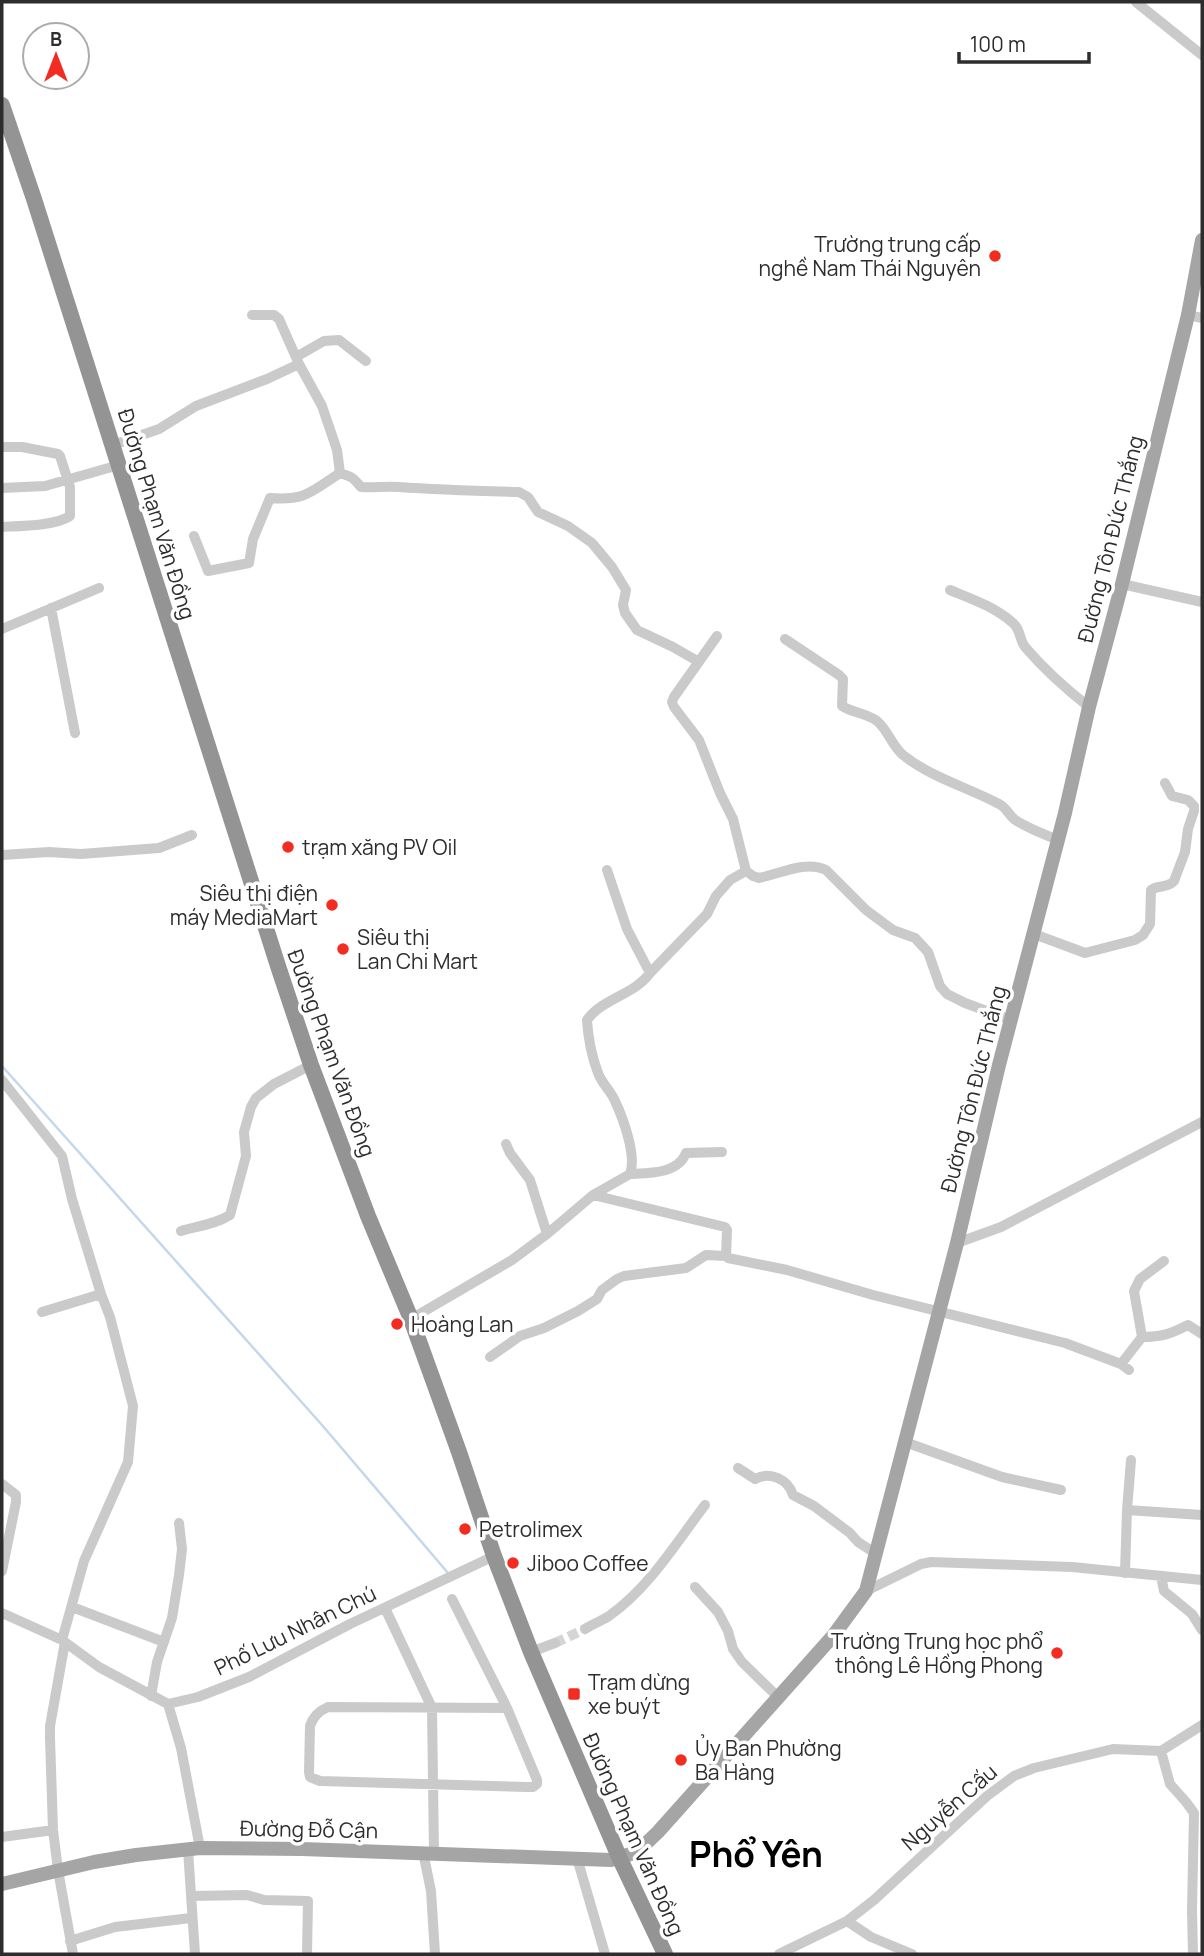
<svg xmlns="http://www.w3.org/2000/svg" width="1204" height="1956" font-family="Manrope,sans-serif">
	<rect width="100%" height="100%" fill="#fff"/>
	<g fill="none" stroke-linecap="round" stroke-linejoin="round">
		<path stroke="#c3d7ed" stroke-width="2.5" d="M2,1066L322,1425L448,1573"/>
		<path stroke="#d5d5d5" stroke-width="10" stroke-dasharray="10 5" stroke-linecap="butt" d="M555,1643L585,1629"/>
		<path stroke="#cacaca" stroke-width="10" d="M1136,2L1202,55
			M252,315H274L279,319L299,364L322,406L337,450L340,473
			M1188,315L1202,318
			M296,357L324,341L339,340L366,361
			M113,445L159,429L196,406L267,379L299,364
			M2,447H22L58,454L60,456L70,487V516C55,526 20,526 2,527
			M2,488L45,486L119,465
			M194,536L208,571L249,563L253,539L270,498C306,501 312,491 340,473C353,477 353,478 361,487C374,488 386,486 399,487C439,490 479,491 519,492L528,497L538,512L568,526L592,543L612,567L626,590L623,605L625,613L637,630L673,647L699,662
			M1122,584L1202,602
			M950,590C972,599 995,607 1013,623C1021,630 1019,639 1025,647C1044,669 1066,689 1089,707
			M51,608L75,733
			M2,629L99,588
			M717,636L674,697L672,702L674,707L699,740L720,793L733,819L746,871L753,876L759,878C780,874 805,860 826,870L866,910L893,930L915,938L928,952L940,986L947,994L965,1003L1011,1020
			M785,639L839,675L843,679L842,706C853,713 866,713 877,721C888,730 892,746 903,755C932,778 967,787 999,804C1006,807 1008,814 1014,819C1026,828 1044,834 1058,840
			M2,855L49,852L81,854L159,848L192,835
			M607,870L627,929L650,973
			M1034,934L1085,953L1135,940L1143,935L1150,924L1151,890C1158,885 1168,888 1174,881L1185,852L1188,829L1194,811V806L1188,800L1172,796L1165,783
			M2,1080L62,1156L72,1199L101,1294L110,1317L133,1406L128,1462L84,1561L62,1640
			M506,1144L510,1153L530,1180L547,1234
			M630,1174C649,1173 678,1174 686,1153L722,1152
			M593,1195L725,1227L727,1230L726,1256L728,1258L787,1270L873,1295L1065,1343L1121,1364L1129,1370
			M181,1231C198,1226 216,1224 230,1215L246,1156L244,1132L251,1107L256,1098L274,1084L311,1065
			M957,1243L1001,1227L1202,1122
			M42,1312L101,1294
			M411,1319L512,1260L547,1234L593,1195L630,1174C637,1156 623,1118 615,1101C611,1091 602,1084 598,1073C592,1057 588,1037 587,1020C603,998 634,995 650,973L707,914L716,896L730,880L746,871
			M1142,1337L1134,1291L1140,1279L1164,1261
			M1142,1337C1162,1337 1170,1334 1188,1325L1202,1334
			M490,1357L520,1336L544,1328L578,1311L597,1299L602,1290L617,1279L624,1276L686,1268L706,1255L726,1256
			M1121,1364L1142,1337
			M905,1442L1002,1477L1061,1490
			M738,1468L755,1479C770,1471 788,1479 793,1495L814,1506L850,1533L858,1542L875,1553
			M2,1484L16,1495V1502L2,1571
			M1127,1510L1202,1515
			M1125,1573L1127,1510L1131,1460
			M1161,1576L1164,1591L1192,1614L1202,1630
			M695,1587L718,1612L728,1631L733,1649L742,1662L779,1698
			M866,1591L921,1564L931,1562L1072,1567L1202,1580
			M452,1599L507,1708L537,1780V1784L533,1787H527L320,1781L310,1777L309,1772L310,1726C313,1716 319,1711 328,1707L507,1708
			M72,1607L164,1642
			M385,1608L432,1708L434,1853
			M2,1613L62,1640L99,1667L168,1704L198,1697L249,1677L350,1624L494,1556
			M585,1629C593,1624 601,1621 609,1616C649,1588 676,1543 705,1505
			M65,1642L50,1726V1738L53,1830L58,1870L73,1954
			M531,1652L555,1643
			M151,1696L157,1662L172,1618L179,1575L182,1549L179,1523
			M168,1704L181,1748L200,1848
			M1161,1751L1170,1784L1186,1802L1194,1813L1192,1910L1193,1954
			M2,1837L53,1830
			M188,1850L195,1954
			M423,1852L431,1891L435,1954
			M577,1858L605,1954
			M191,1896L247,1895L264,1900L308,1901L307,1954
			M847,1921L871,1937L912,1954
			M70,1941L115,1927L191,1918
			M779,1954L847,1921L874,1900L987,1796L1014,1776L1034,1768L1113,1749L1161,1751L1202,1725"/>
		<path stroke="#a5a5a5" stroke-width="14" d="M2,1884L94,1862L136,1855L200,1848L302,1849L611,1860L637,1852L658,1832L833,1636L866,1591L957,1243L999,1065L1065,813L1089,707L1122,584L1188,315L1202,240"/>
		<path stroke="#949494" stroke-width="16" d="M2,105L34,199L278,966L311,1065L368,1216L411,1319L459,1452L494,1556L531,1652L620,1859L665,1954"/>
	</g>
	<g fill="#f22c20" stroke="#fff" stroke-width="2.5">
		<circle cx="995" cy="256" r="7"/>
		<circle cx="288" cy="847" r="7"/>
		<circle cx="332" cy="905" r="7"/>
		<circle cx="343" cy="949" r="7"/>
		<circle cx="397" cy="1324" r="7"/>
		<circle cx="465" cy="1529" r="7"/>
		<circle cx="513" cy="1563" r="7"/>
		<circle cx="1057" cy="1653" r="7"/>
		<rect x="567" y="1687" width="14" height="14" rx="3.5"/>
		<circle cx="681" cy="1760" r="7"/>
	</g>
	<g text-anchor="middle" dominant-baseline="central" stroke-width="7" stroke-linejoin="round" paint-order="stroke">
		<g font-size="21" fill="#2d2d2d" stroke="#fff" text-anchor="start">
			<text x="981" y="244" text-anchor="end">Trường trung cấp<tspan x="981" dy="24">nghề Nam Thái Nguyên</tspan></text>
			<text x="302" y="847">trạm xăng PV Oil</text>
			<text x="318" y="893" text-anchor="end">Siêu thị điện<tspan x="318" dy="24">máy MediaMart</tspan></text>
			<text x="357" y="937">Siêu thị<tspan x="357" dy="24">Lan Chi Mart</tspan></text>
			<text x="411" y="1324">Hoàng Lan</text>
			<text x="479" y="1529">Petrolimex</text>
			<text x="527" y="1563">Jiboo Coffee</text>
			<text x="1043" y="1641" text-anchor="end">Trường Trung học phổ<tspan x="1043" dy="24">thông Lê Hồng Phong</tspan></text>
			<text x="588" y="1682">Trạm dừng<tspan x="588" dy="24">xe buýt</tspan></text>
			<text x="695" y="1748">Ủy Ban Phường<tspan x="695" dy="24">Ba Hàng</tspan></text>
		</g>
		<g font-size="21" fill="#2d2d2d" stroke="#fff">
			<text transform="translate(157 514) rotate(73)">Đường Phạm Văn Đồng</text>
			<text transform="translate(1110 539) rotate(-76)">Đường Tôn Đức Thắng</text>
			<text transform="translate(332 1053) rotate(70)">Đường Phạm Văn Đồng</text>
			<text transform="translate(973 1089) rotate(-76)">Đường Tôn Đức Thắng</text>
			<text transform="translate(295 1630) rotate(-26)">Phố Lưu Nhân Chú</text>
			<text transform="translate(949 1807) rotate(-41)">Nguyễn Cấu</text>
			<text transform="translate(309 1829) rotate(1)">Đường Đỗ Cận</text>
			<text transform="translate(634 1834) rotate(66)">Đường Phạm Văn Đồng</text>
		</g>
		<g font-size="35" font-weight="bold" fill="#000" stroke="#fff">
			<text x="756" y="1854">Phổ Yên</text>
		</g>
	</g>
	<rect width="1204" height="1956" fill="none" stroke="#2d2d2d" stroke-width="7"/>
	<g transform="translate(56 56)"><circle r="33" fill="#ffffff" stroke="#ababab" stroke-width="2"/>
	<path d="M0-5L12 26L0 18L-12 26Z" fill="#f22c20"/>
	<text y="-10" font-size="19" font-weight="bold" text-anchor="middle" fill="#2d2d2d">B</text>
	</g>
	<path d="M959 52v10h130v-10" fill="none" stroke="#2d2d2d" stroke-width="3.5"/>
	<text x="970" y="52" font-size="21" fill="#2d2d2d" stroke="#ffffff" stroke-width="5" paint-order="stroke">100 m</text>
</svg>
